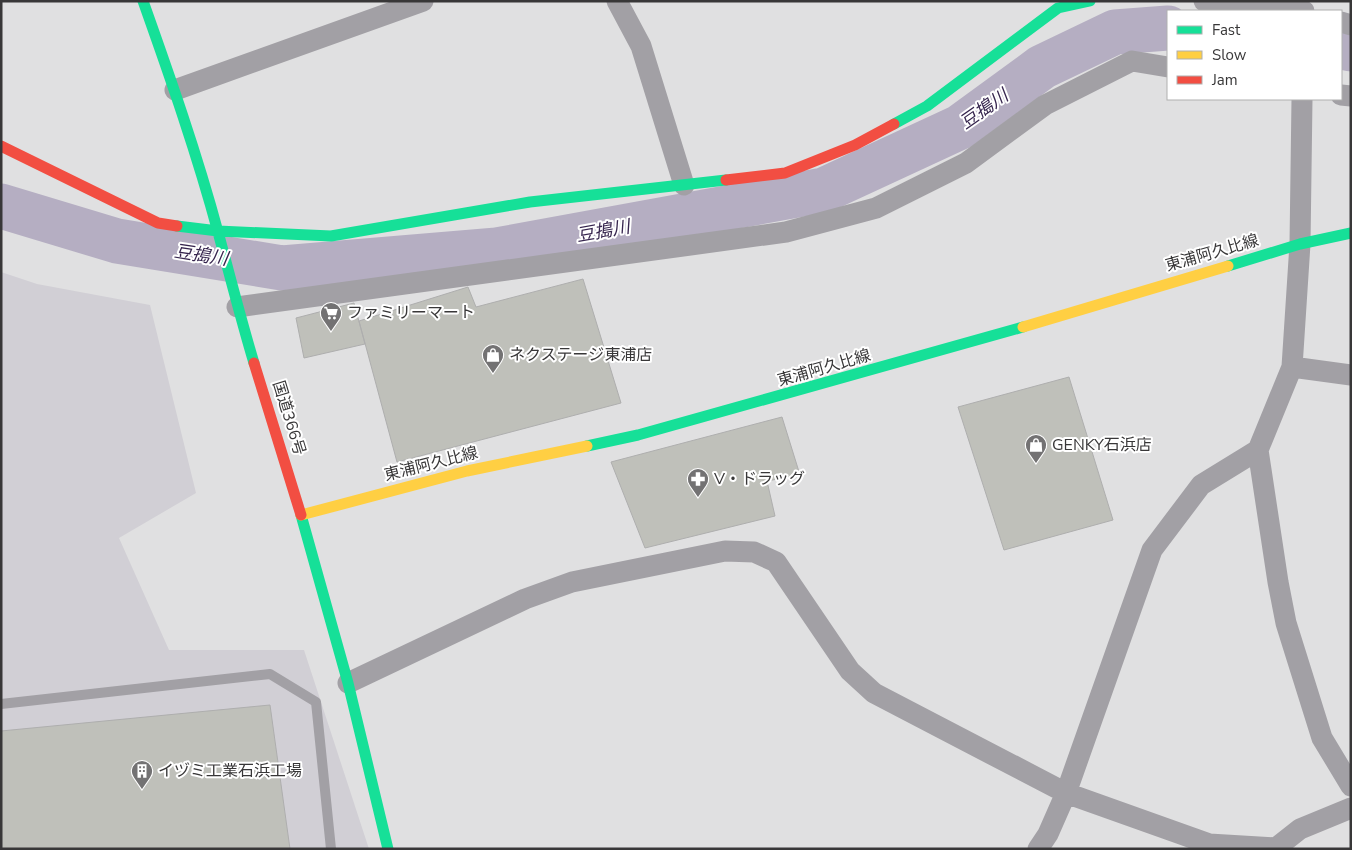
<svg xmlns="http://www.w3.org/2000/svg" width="1352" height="850" font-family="'Nunito Sans','Noto Sans JP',sans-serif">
	<rect width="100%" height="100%" fill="#e0e0e1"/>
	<path fill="#d1cfd5" d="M1,272L37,284L150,305L196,493L119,538L169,650H304L369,849H1Z"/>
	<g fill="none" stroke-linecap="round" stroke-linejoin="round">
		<path stroke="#b5aec2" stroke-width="45" d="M1341,47L1351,49
			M1,206L117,241L282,268L497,250L824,190L960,127L1042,67L1115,32L1168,28"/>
	</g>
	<path fill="#bfc0ba" stroke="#aeaeae" d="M583,279L621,403L397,462L359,321L468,287L476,307Z
		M354,303L365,344L304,358L296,318Z
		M1069,377L1113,520L1004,550L958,407Z
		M782,417L800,475L767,481L775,516L645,548L611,462Z
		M270,705L290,849H1V731Z"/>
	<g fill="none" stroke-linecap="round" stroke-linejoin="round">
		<path stroke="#a2a0a5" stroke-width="10" d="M1,704L270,674L316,702L331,849"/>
		<path stroke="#a2a0a5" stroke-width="21" d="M617,1L641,46L684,185
			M1204,1L1304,11
			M1341,22L1351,25
			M175,90L423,1
			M1341,95L1351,96
			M1302,99L1300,244L1292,367L1258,450L1278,582L1286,623L1322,738L1351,786
			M237,307L786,232L876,208L966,163L1045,105L1132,61L1168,67
			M1292,367L1351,375
			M348,683L525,599L572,582L725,551L754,552L776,562L850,671L874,693L1066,793L1209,844L1276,848L1300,829L1351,808
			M1038,849L1048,834L1066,793L1152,550L1201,485L1258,450"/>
		<path stroke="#16e098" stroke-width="11" d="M143,1C170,77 197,154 218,232C230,276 241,320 254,363
			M894,124L927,106L1058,8L1090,1
			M177,226L218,231L331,236L530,202L726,180
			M1228,266L1300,244L1351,233
			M587,446L638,435L1023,327
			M301,515L348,683L388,849"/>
		<path stroke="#ffcf43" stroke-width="11" d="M1023,327L1228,266
			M301,515L467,471L587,446"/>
		<path stroke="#f24e42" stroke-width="11" d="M1,146L158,223L177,226
			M726,180L785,173L855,145L894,124
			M254,363L301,515"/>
	</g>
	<defs>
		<g id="supermarket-pin" transform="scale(1.125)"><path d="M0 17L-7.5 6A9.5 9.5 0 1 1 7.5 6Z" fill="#737273" stroke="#fff"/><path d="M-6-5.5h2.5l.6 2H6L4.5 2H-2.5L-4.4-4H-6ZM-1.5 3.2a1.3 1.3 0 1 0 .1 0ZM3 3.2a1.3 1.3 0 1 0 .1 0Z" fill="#fff"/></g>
		<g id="shop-pin" transform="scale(1.125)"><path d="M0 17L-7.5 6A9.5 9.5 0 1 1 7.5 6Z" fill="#737273" stroke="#fff"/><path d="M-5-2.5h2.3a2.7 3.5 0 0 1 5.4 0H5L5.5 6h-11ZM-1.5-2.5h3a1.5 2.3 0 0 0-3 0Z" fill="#fff"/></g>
		<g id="pharmacy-pin" transform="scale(1.125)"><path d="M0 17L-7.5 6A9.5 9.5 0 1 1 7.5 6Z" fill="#737273" stroke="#fff"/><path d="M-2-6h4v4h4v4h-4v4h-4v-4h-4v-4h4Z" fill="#fff"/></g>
		<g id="building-pin" transform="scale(1.125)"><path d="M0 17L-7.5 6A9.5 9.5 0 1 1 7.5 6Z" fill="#737273" stroke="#fff"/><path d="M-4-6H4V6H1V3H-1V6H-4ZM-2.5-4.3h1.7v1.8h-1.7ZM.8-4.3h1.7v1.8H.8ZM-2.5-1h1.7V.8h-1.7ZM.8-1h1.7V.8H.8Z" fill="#fff"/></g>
	</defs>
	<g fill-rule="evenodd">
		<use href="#supermarket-pin" x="331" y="313"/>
		<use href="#shop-pin" x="493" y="355"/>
		<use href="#shop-pin" x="1036" y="445"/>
		<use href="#pharmacy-pin" x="698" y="479"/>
		<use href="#building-pin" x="142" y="771"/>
	</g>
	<g text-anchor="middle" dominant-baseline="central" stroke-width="4" stroke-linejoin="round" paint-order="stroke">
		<g font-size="16" fill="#383738" stroke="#fff">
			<text transform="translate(1212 253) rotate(-16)">東浦阿久比線</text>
			<text transform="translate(824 368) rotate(-16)">東浦阿久比線</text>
			<text transform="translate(289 418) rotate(73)">国道366号</text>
			<text transform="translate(431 464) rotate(-14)">東浦阿久比線</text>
		</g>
		<g font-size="16" fill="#383738" stroke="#fff" text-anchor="start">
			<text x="347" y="313">ファミリーマート</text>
			<text x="509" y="355">ネクステージ東浦店</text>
			<text x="1052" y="445">GENKY石浜店</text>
			<text x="714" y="479">V・ドラッグ</text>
			<text x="158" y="771">イヅミ工業石浜工場</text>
		</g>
		<g font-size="18" font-style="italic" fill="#36254e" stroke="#fff">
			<text transform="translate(984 109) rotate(-35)">豆搗川</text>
			<text transform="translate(603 231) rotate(-10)">豆搗川</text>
			<text transform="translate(201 255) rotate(9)">豆搗川</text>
		</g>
	</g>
	<rect width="1352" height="850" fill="none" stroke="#383738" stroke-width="5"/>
	<rect x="1167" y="10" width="175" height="90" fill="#ffffff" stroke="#afafaf"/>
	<rect x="1177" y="26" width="25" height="8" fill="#16e098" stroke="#afafaf"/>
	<text x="1212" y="35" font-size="15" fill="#383738">Fast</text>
	<rect x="1177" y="51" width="25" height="8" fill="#ffcf43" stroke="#afafaf"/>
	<text x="1212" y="60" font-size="15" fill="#383738">Slow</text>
	<rect x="1177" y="76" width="25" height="8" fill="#f24e42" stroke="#afafaf"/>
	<text x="1212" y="85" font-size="15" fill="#383738">Jam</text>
</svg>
